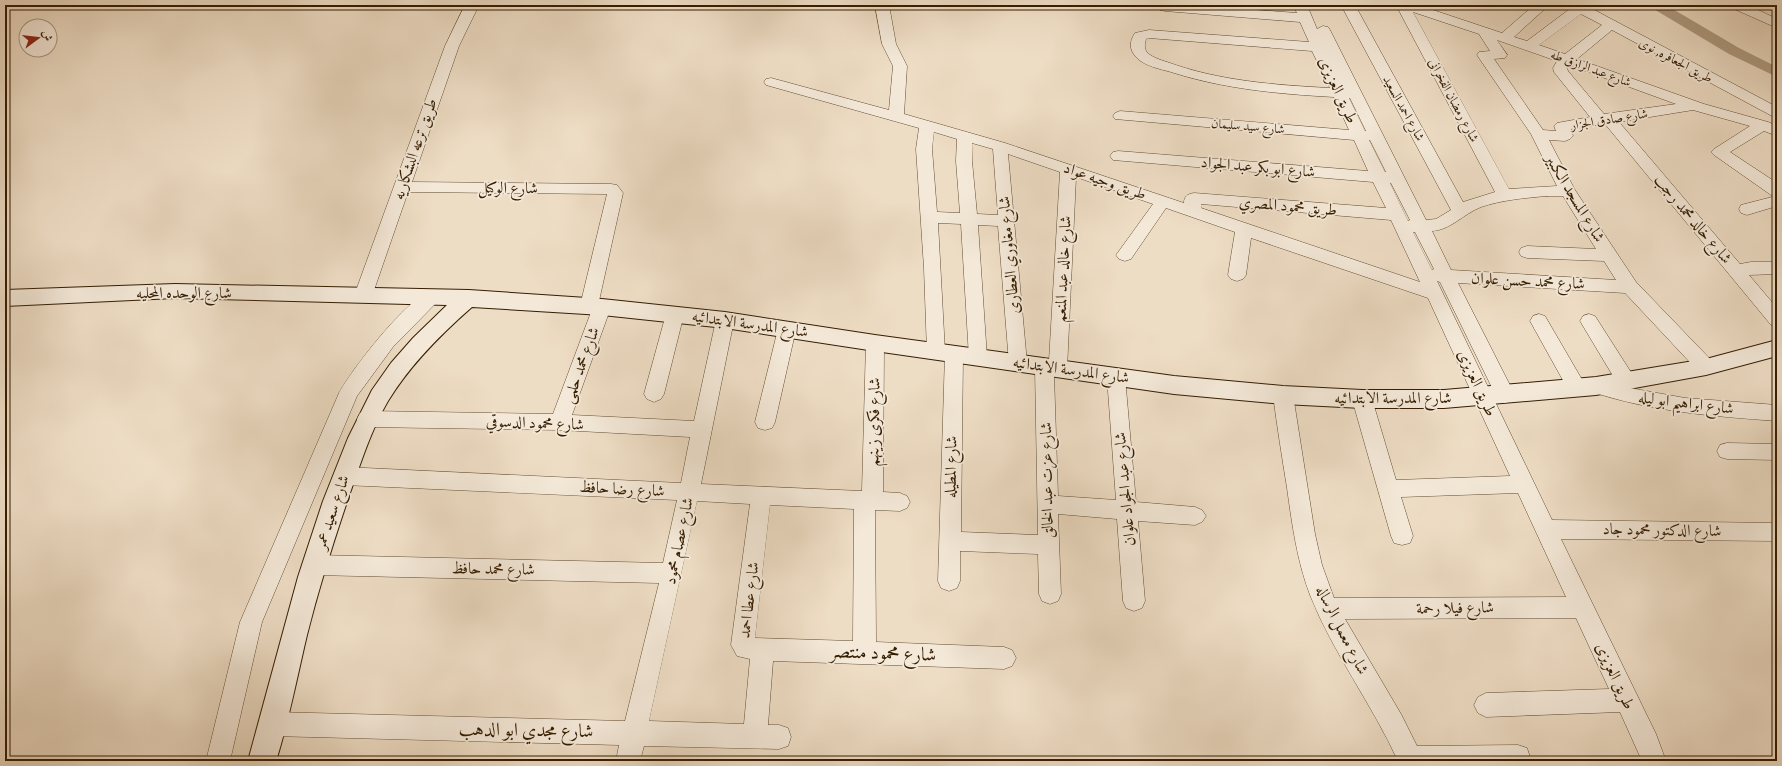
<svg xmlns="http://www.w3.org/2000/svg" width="1782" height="766" font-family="Alegreya,Amiri,serif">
	<rect width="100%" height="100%" fill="#eeddc5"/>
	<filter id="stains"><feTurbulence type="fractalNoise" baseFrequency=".005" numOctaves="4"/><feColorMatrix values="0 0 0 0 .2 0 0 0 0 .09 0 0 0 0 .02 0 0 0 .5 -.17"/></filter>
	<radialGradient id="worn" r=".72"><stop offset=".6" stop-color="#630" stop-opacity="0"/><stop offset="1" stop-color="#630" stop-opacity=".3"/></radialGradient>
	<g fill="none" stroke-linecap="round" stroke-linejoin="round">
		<path fill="#af9c82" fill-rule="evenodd" d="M1650,5H1666L1739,48L1777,67V77L1729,54L1652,8Z"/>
		<g stroke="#634d32" stroke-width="1">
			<path id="street" d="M465,5H479L459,46L412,182L611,184L617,185L623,193L599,301L602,300L608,302L611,307L572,415L694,421L716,320L719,315L725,313L731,315L734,320L701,484L862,491L866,343L868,338L875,336L882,338L884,343L883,492L900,493L907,496L910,502L907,508L900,511L875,510L876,642L1004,647L1012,650L1016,658L1012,666L1004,669L773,661L768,725H779L788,728L791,737L788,746L779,749L644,746L640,761H616L619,745L272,736L263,733L260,724L263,715L272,712L625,721L659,583L314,575L306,572L303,565L306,558L314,555L663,563L677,500L344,485L337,482L334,476L337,470L344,467L681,483L690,437L560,430L367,427L360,425L357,419L360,413L367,411L553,414L591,312L583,311L580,306L607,194L408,192L372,296L369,301L363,302L357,301L354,296L445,46ZM697,501L750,504L731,645L737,656L750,659L744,724L649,721ZM770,505L854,509L853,641L755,638Z
				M875,5H889L896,44L907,66L904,114L1005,143L1184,203C1184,196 1188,194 1194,193L1386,208L1373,182L1113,160L1110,156L1113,152L1118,151L1368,171L1354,140L1115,119L1113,116L1115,113L1120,111L1349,130L1334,97C1279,94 1224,89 1171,72C1160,69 1145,66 1137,58C1129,50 1129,42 1135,33L1149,30L1309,42L1300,22L1165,11L1160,10L1158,7L1160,5H1190L1297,13L1293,5H1307L1317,29L1323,26L1328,27L1330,30L1426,220L1436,219L1451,210L1341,5H1355L1463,202L1495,192L1396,5H1418L1502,33L1534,5H1549L1514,37L1527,41L1571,8L1568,5H1585L1777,107V118L1772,116L1612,30L1577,59L1704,104L1768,122L1777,126V136L1764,131L1730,152L1777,183V206L1747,215L1741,213L1739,209L1741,205L1776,196L1771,195L1714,155L1711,152L1714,149L1750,126L1693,110L1619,122L1740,264L1751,262H1777V274L1749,275L1777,308V327L1771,325L1605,124L1571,129L1573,136L1570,139L1565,141L1549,140L1575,190L1636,282L1713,362L1715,367L1713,372L1706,374L1699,372L1625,293L1458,283L1515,395L1512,400L1505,403L1498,400L1440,282L1437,281L1552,520L1777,523V541L1561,539L1656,734L1666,761H1642L1620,712L1486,717L1478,713L1474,705L1478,697L1486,693L1609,689L1576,618L1345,619L1401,714L1417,746L1518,745L1527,748L1530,757L1529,761H1398C1372,704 1333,653 1310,595C1297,561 1292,524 1287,488C1282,457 1277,426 1273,395L1276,390L1283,387L1290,390L1293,395L1315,534L1322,565L1334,598L1566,597L1518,493L1401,497L1413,536L1410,543L1402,545L1394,543L1391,536L1352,399L1355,394L1362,391L1369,394L1372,399L1396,480L1510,476L1428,298L1251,238L1246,275L1243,279L1237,281L1231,279L1228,275L1235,232L1166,208L1131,259L1125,261L1119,259L1116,255L1119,251L1153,204L1076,177L1067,369L1065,374L1058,376L1054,375L1058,496L1116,500L1107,377L1109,372L1116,370L1123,372L1125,377L1136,502L1195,507L1202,510L1206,516L1202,522L1195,525L1138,521L1145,601L1142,608L1134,611L1126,608L1123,601L1117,519L1058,514L1061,594L1058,601L1050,604L1042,601L1039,594L1038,554L960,551V581L957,588L949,591L941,588L938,581L945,354L947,349L954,347L961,349L963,354L961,532L1038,535L1035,367L1037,362L1044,360L1049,361L1060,172L1008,154L1027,363L1025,368L1018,370L1011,368L1009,363L998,226L978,225L987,357L985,362L978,364L971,362L969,357L961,224L938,223L945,352L943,357L936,359L929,357L927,352L924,268L916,149L919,128L766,85L764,82L766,79L771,78L889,110L893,66L882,44ZM1413,12L1479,34L1490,51L1479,52L1477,55L1531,134L1557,186L1509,189ZM1581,14L1602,25L1565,54L1539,45ZM1149,38L1312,51L1330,88C1275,85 1219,81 1167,62C1161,60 1150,57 1146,51C1144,47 1145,43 1146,39ZM1497,40L1557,61L1553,68L1554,72L1590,117L1557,123L1554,126L1556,131L1543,130L1494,59L1505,58L1507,55ZM1569,65L1676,104L1604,114L1568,71L1567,68ZM1349,98H1350L1366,131H1365ZM934,132L957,139L956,161L960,213L937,212L932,149ZM1369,140H1370L1386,172H1385ZM972,143L993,149L998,215L977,214L972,161ZM1390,183H1391L1410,220L1408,221ZM1547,196H1563L1596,249L1527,246L1521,248L1519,252L1521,256L1527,258L1604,261L1616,280L1451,270L1432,231C1451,230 1463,214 1481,207C1502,200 1524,198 1547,196ZM1201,204L1391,220L1420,282L1201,208ZM1413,232H1415L1434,269L1432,270Z
				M1730,5H1748L1777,19V28L1732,8Z
				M431,291L437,292L440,297L437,302L393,347L357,396L262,622L230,761H206L240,622L339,393C352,369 407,298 431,291Z
				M675,307L681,309L684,314L664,394L661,399L654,402L647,399L644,394L666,314L669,309Z
				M1539,314L1545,316L1584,383L1587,388L1584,393L1577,396L1570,393L1530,321L1533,316Z
				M1589,314L1595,316L1634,377L1636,382L1634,387L1630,388L1685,398L1777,405V421C1711,416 1653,412 1589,391L1586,386L1589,381L1596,378L1619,386L1580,321L1583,316Z
				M787,322L793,324L796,329L775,422L772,428L765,430L758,428L755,422L778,329L781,324Z
				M1727,443L1777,444V460L1727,459L1720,457L1717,451L1720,445Z"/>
		</g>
		<g stroke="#351d01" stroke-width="2">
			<path id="secondary" d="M175,284L469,290L602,299L725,312L875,335L1174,376L1283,386L1362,390H1444L1596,377L1706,359L1777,340V356L1706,375L1596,395L1444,408H1362L1283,404L1174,394L875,351L725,328L602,315L472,307C440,335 410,365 388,401C371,430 361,462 350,493C334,540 319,587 307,635C297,677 289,720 276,761H248L298,577L323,501L348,438L372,390L391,363L413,338L447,305L175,298L5,306V290Z"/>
		</g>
		<use href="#street" fill="#f4e9d9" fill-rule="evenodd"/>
		<use href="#secondary" fill="#f4e9d9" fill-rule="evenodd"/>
	</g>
	<g text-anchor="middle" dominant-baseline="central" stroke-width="3.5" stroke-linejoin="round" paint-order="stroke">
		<g font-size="13" fill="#351d01" stroke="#f4e9d9">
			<text transform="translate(1676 60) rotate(28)">طريق الجعافره, نوى</text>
			<text transform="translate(1591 68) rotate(20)">شارع عبد الرازق طه</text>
			<text transform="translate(1454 100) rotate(62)">شارع رمضان الفخرانى</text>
			<text transform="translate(1404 108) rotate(61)">شارع احمد السعيد</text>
			<text transform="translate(1609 119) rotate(-9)">شارع صادق الجزار</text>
			<text transform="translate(1248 126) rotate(5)">شارع سيد سليمان</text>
		</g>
		<g font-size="16" fill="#351d01" stroke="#f4e9d9">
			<text transform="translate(1338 90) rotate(65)">طريق العزيزى</text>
			<text transform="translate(415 149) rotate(-71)">طريق ترعه البشكاريه</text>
			<text transform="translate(1258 167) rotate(5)">شارع ابو بكر عبد الجواد</text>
			<text transform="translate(1105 181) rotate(19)">طريق وجيه عواد</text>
			<text transform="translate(508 188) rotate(1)">شارع الوكيل</text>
			<text transform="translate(1575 198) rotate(59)">شارع المسجد الكبير</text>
			<text transform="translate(1288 206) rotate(5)">طريق محمود المصري</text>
			<text transform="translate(1693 219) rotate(50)">شارع خالد محمد رجب</text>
			<text transform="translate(1009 255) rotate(-95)">شارع مغاوري العطارى</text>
			<text transform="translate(1063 269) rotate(-87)">شارع خالد عبد المنعم</text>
			<text transform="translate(1528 281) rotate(3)">شارع محمد حسن علوان</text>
			<text x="184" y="293">شارع الوحده المحليه</text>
			<text transform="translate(750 324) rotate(8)">شارع المدرسة الابتدائيه</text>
			<text transform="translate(581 365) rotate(-70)">شارع محمد حلمى</text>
			<text transform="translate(1071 370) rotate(8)">شارع المدرسة الابتدائيه</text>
			<text transform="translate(1477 383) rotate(65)">طريق العزيزى</text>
			<text x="1393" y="398">شارع المدرسة الابتدائيه</text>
			<text transform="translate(1686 403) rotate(7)">شارع ابراهيم ابو ليله</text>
			<text transform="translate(874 422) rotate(-89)">شارع فكرى زينهم</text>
			<text transform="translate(535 423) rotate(2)">شارع محمود الدسوقي</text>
			<text transform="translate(951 467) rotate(-89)">شارع المطيله</text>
			<text transform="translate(1047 480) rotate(-91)">شارع عزت عبد الخالق</text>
			<text transform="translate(622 489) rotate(3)">شارع رضا حافظ</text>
			<text transform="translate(1125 489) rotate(-95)">شارع عبد الجواد علوان</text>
			<text transform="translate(332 512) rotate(-71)">شارع سعيد عمر</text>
			<text transform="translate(1662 530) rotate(1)">شارع الدكتور محمود جاد</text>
			<text transform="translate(679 541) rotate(-78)">شارع عصام محمود</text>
			<text transform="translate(493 569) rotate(1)">شارع محمد حافظ</text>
			<text transform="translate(749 600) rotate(-83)">شارع عطا احمد</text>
			<text transform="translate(1455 608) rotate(-1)">شارع فيلا رحمة</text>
			<text transform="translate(1342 630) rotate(63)">شارع معمل الرساله</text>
			<text transform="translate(1615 676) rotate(65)">طريق العزيزى</text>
		</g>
		<g font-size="19" fill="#351d01" stroke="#f4e9d9">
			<text transform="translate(883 653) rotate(2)">شارع محمود منتصر</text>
			<text transform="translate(526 730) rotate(1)">شارع مجدي ابو الدهب</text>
		</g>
	</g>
	<rect width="1782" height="766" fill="none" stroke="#eeddc5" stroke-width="20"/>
	<rect x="6" y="6" width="1770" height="754" fill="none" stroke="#351d01" stroke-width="2"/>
	<rect x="10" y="10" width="1762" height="746" fill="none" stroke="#351d01"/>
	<g transform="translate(38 38) rotate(75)"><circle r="19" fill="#f4e9d9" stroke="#a89783"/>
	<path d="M0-3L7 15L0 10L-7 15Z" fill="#8f2418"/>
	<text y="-6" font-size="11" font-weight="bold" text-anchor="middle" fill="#351d01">ش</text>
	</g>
	<rect width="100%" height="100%" filter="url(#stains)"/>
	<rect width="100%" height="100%" fill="url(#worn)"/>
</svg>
